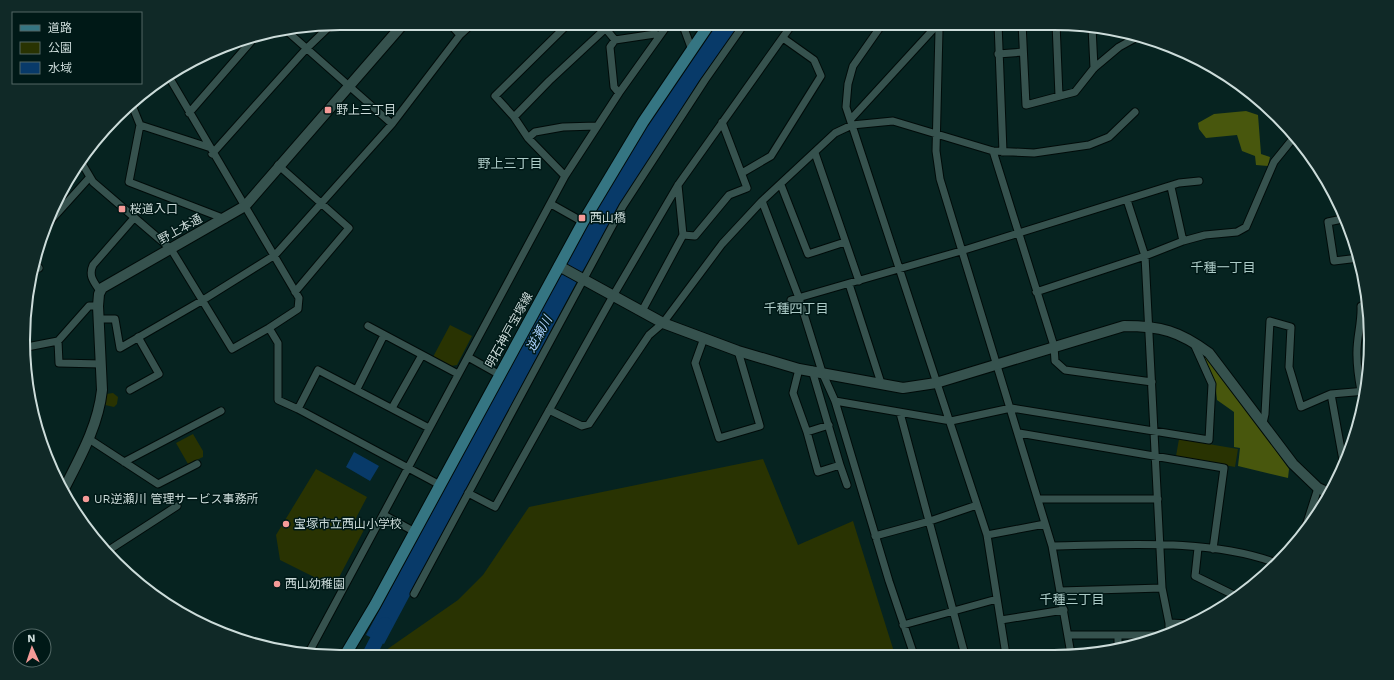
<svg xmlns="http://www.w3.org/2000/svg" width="1394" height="680" font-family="'Work Sans','Noto Sans JP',sans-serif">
	<rect width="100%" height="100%" fill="#062320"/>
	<path fill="#293302" d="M450,325L472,336L457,365L451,366L433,357Z
		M113,393L118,397L117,404L114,407L105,405L106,394Z
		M193,434L203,451V457L188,464L176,443Z
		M1179,439L1238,449L1235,467L1176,456Z
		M763,459L798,545L853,521L895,655L376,657L458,600L483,575L529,507Z
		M316,469L367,497L355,520L366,526L334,587L280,560L276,535Z"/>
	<path fill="#48570d" d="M1246,111L1258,115L1261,154L1270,157L1268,166L1256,165L1255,156L1242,151L1237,135L1206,138L1199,129L1198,123L1214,114Z
		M1201,351L1209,357L1289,469L1288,478L1238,466L1240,448L1234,447V412L1217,400L1215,382Z"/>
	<path fill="#083a69" d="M716,23H741L699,81L656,149L582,272L384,644L366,635L566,263L640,133Z
		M354,452L379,466L370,481L346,467Z"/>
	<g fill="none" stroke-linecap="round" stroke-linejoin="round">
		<path stroke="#083a69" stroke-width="14" d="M368,657L385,624"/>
		<g stroke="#000b09" stroke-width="9">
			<path id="street" d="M449,23L460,35
				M601,23L615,40
				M682,23L692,50
				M883,23L853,66L848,84L846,107L987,535L1006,655
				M941,23L939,30L936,151L940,179L1052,546L1071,654
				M998,23L1003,152
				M1022,23L1026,105L1075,92L1094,68L1119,47L1139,36
				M1056,23L1059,96
				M1092,27L1094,68
				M288,32L392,124
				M998,54L1023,52
				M169,77L299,298L298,309L269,328L278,343V400L298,409L440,485
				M619,93L614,87L610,47L615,40L655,34L659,36
				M132,105L140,125L208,147
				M189,113L255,37
				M514,117L549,81L605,29
				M851,119L939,23
				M140,125L129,182L225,219
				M528,138L535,132L563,127L597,126
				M993,151L1054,346L1055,361L1065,370L1152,382
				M815,153L859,281
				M212,154L306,49L331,25
				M80,160L93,182L171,249L232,349L269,328
				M278,165L349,228L295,292
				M742,173L771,156L821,76L814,60L783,38
				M565,176L528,138L514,117L495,96L569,23
				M678,185L683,235
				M781,185L808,254L845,242
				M1171,187L1183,241
				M1127,200L1145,256L1162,588L1169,623V635
				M762,201L799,298L822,372L835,401L889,581L914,655
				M551,204L583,222
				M1347,218L1328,222L1334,261L1359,258
				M44,228L89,178
				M34,263L39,268
				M849,284L881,383
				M100,291C94,282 88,276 93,265L134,218
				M1036,292L1145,256L1183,241L1205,235L1237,232L1246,227L1274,162L1295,136
				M791,300L961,251L1179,183L1199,181
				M642,311L683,235L695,236L729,195L747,188L722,122
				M98,319H115L120,348L203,300L275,255L392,124L460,35L473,23
				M368,326L458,374
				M704,338L695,363L719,438L760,426L738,351
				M58,341L59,363L101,364
				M27,347L58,341L89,306H98
				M468,357L500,375
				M799,369L793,393L807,432L829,425
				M26,380L31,390L32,403
				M357,389L384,335
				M130,390L159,374L138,337
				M1361,391C1359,380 1357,368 1357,356C1356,339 1362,323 1361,306L1367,304
				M1331,394L1344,466
				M835,401L951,421L1011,408L1209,440L1212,384L1194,344
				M392,408L422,355
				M298,409L318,370L429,428
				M549,410L582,426L589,424L649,335L663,323L722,244L762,201L835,133L852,125L893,121L993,151L1034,153L1089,145L1109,137L1135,112
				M900,413L965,655
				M1263,423L1265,414L1270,321L1291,327L1289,367L1301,407L1331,394L1366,391
				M807,432L818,472L840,465L812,370
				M1019,433L1224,468L1213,549
				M89,439L158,484L197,464
				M124,462L221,411
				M840,465L847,485
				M468,493L495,507L613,296L678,185L793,23
				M1038,499H1158
				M384,515L415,532
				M987,535L1045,524
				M1303,535L1318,488
				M875,536L930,521L977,505
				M1052,546C1122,545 1209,538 1276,563
				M1198,548L1195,576L1238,597
				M106,552L177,506
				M1060,591L1162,588
				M414,594L623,206L705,80L745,23
				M1001,620L1064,610
				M1169,623L1190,624
				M903,625L997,599
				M1069,635H1168
				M1118,635V648
				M308,654L565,176L619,93L669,23"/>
		</g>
		<g stroke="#000b09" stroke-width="12">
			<path id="secondary" d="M559,266L663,323L738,351L799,369L903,388L936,383L1124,326C1161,326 1179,331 1209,353L1293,464L1318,488L1329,493
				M63,491C79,459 98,427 102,390L98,306L99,294L102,288L245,206L404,23"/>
		</g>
		<g stroke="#000b09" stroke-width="13">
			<path id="primary" d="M344,657L375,605L583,222L643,122L710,23"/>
		</g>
		<use href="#street" stroke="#36524e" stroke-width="7"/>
		<use href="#secondary" stroke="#36524e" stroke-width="10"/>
		<use href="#primary" stroke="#357582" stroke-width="11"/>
	</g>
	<g fill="#f59b98" stroke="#001917" stroke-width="1.5">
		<rect x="324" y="106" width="8" height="8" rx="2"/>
		<rect x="118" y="205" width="8" height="8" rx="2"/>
		<rect x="578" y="214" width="8" height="8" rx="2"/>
		<circle cx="86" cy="499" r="4"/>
		<circle cx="286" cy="524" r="4"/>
		<circle cx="277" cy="584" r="4"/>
	</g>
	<g text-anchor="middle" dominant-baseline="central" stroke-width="3" stroke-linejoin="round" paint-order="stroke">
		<g font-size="12" fill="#ccdcda" stroke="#001917" text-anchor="start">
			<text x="336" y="110">野上三丁目</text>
			<text x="130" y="209">桜道入口</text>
			<text x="590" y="218">西山橋</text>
			<text x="94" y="499">UR逆瀬川 管理サービス事務所</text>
			<text x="294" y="524">宝塚市立西山小学校</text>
			<text x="285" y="584">西山幼稚園</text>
		</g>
		<g font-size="12" fill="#ccdcda" stroke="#001917">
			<text transform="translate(180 229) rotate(-29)">野上本通</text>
			<text transform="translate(509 330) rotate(-61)">明石神戸宝塚線</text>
		</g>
		<g font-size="13" fill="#adccc8" stroke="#001917">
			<text x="510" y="163">野上三丁目</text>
			<text x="1223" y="267">千種一丁目</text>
			<text x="796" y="308">千種四丁目</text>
			<text x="1072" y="599">千種三丁目</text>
		</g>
		<g font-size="13" font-style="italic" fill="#aad1fe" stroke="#001917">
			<text transform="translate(539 334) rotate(-61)">逆瀬川</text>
		</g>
	</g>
	<path d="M0 0H1394V680H0ZM340 30H1054A310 310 0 0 1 1364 340V340A310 310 0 0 1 1054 650H340A310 310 0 0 1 30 340V340A310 310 0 0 1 340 30Z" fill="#102927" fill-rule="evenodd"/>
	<path fill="none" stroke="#ccdcda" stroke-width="2" d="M340 30H1054A310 310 0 0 1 1364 340V340A310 310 0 0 1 1054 650H340A310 310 0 0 1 30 340V340A310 310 0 0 1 340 30Z"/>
	<rect x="12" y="12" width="130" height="72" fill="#001917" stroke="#526765"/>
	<rect x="20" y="25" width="20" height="6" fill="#357582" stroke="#526765"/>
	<text x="48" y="32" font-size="12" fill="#ccdcda">道路</text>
	<rect x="20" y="42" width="20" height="12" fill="#293302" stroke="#526765"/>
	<text x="48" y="52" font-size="12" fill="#ccdcda">公園</text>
	<rect x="20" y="62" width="20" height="12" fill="#083a69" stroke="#526765"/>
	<text x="48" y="72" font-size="12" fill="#ccdcda">水域</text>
	<g transform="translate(32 648) rotate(357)"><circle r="19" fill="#001917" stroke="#526765"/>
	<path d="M0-3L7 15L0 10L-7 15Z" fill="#f59b98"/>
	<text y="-6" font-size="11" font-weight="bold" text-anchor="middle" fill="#ccdcda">N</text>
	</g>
</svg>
